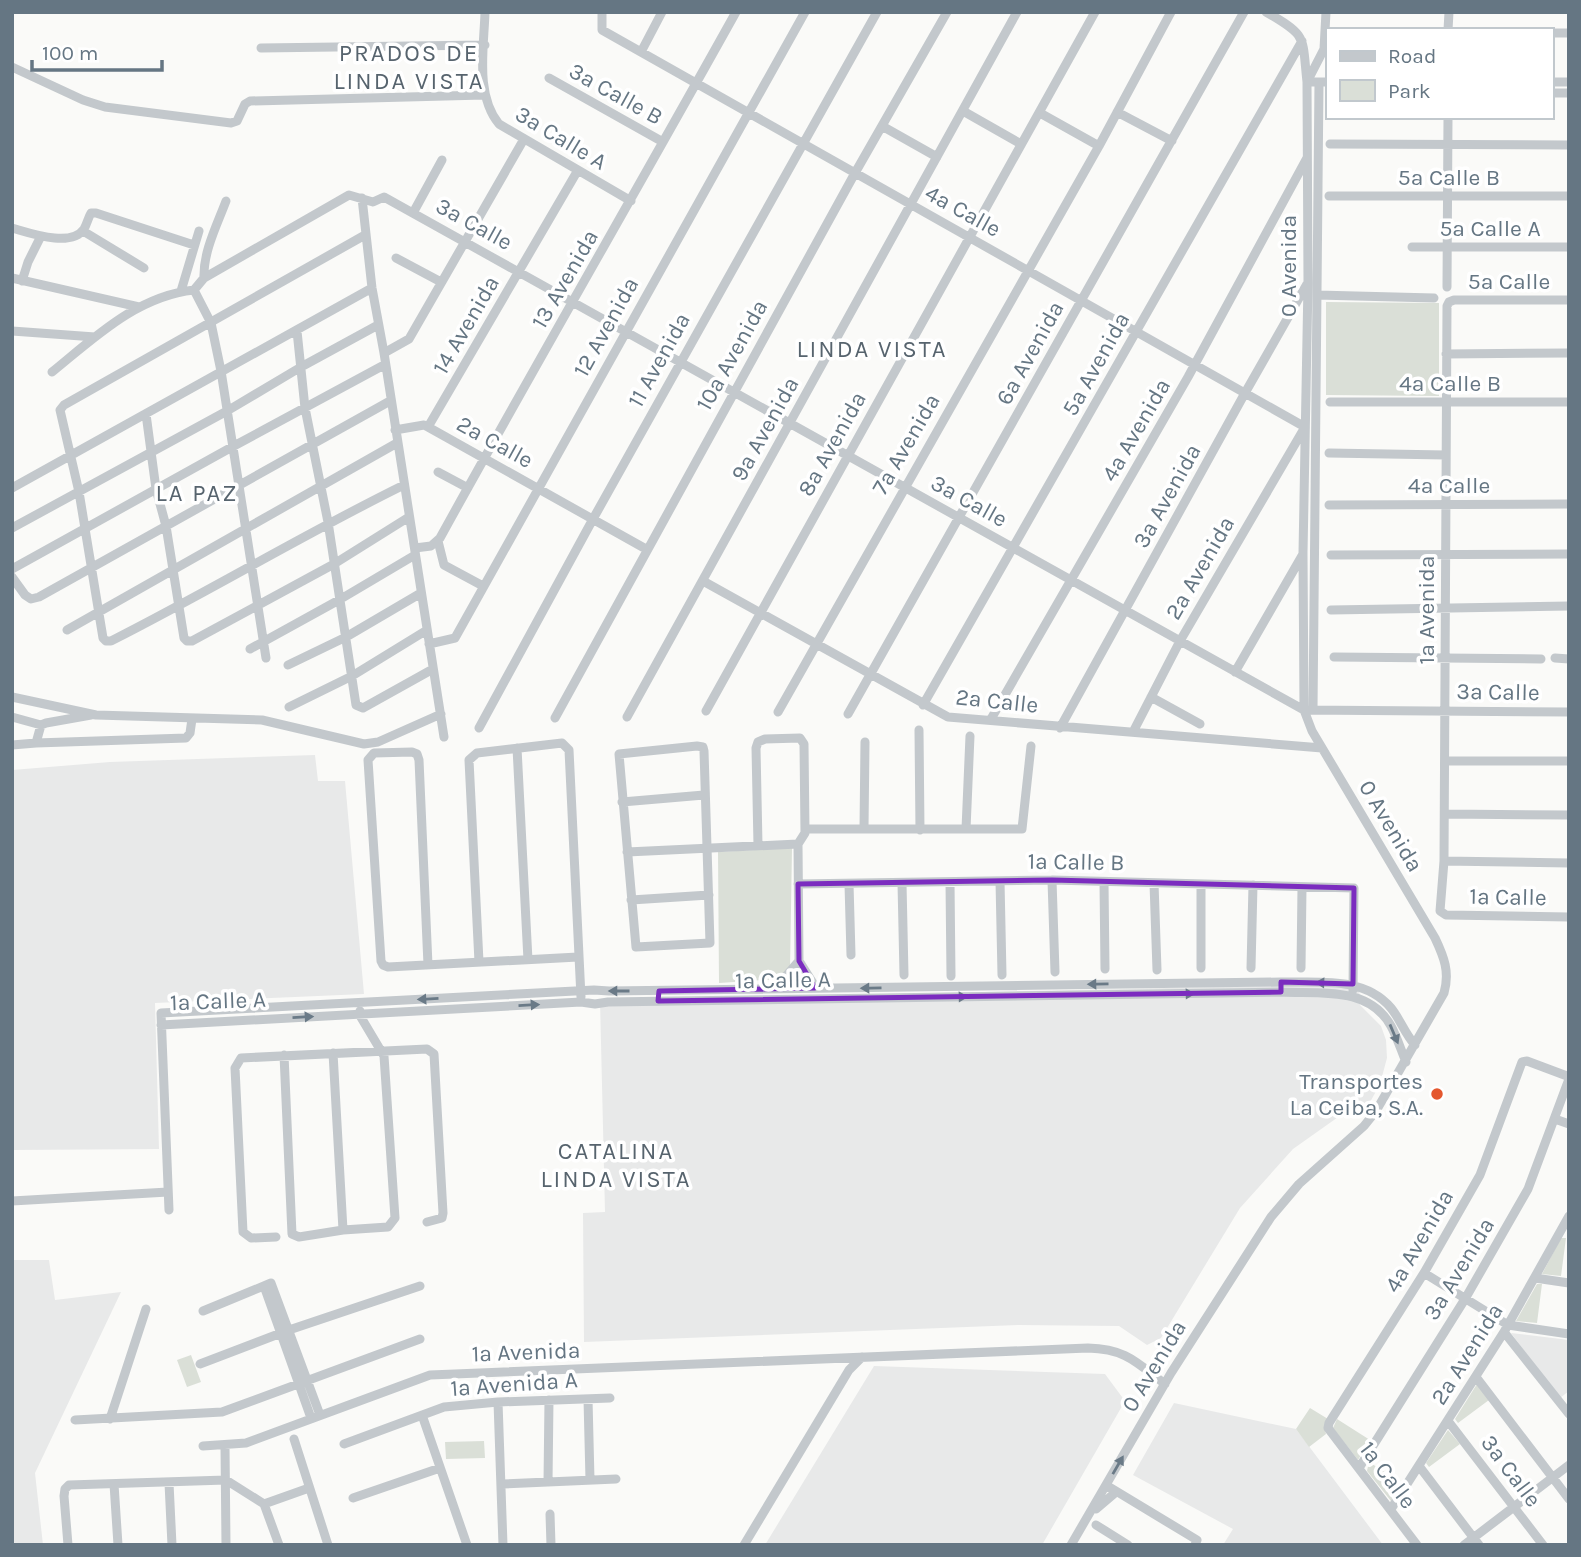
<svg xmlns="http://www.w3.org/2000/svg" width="1581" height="1557" font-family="Karla,sans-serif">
	<rect width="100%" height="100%" fill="#fafaf8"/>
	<path fill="#e8e9e9" d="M315,755L318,781H345L364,994L155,1003L159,1149L12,1150V770L110,762Z
		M1359,984L1360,1005L1381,1026L1386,1040L1387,1058L1380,1084L1369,1104H1347L1341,1115L1293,1149L1240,1208L1161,1338L1147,1345L1119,1326L1018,1325L584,1342L583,1213L605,1212L600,1000Z
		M12,1260H49L55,1300L121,1292L35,1473L43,1545H12Z
		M1511,1333L1569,1340V1391L1560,1398Z
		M874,1366L1105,1374L1125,1401L1042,1545H765Z
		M1174,1403L1296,1429L1383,1545H1223L1233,1529L1133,1475Z"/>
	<path fill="#dadfd7" d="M1326,302L1439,303V396L1326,395Z
		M792,848L790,970L781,979L719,983L718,852Z
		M1561,1238H1566L1561,1276L1542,1274Z
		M1537,1284H1542L1537,1323L1516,1321Z
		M191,1355L201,1382L187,1387L177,1360Z
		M1477,1384L1489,1400L1458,1423L1455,1419Z
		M1310,1408L1328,1419L1325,1429L1326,1434L1309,1447L1296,1429Z
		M1337,1419L1370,1440L1358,1460L1333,1428Z
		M1448,1430L1460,1444L1429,1467L1426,1463Z
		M484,1441L485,1458L446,1459L445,1442Z
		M1369,1462L1402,1483L1391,1501L1367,1471Z"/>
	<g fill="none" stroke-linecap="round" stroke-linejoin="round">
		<path stroke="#c3c8cc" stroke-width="9" d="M485,12C484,48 475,95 499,124L631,201
			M602,12V30L1305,427L1180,641L1133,732
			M1266,12C1308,36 1302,36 1307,82H1327
			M1448,30L1449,12
			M1551,33H1569
			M261,48L485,45
			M641,52L662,12
			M12,67L83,100L105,107L231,123L237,121L245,104L250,101L484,95
			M549,78L663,142
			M1551,82H1569
			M1551,93H1569
			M963,111L1021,144
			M1117,112L1172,141
			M1040,113L1099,146
			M882,126L937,157
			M1330,144L1569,145
			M1329,196H1569
			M362,198L372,288L384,353L444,737
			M413,213L442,160
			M12,228C30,233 71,248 84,229C87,224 88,218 91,213H96L194,245
			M83,231L144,268
			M365,235L64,405L60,410L79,492L103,638L106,641H111C210,591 304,534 404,485
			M1412,247H1569
			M396,258L441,282
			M12,278L139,307
			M204,278C203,252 217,225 226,201
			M22,281L28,262L41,236
			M1447,287L1448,117
			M194,290L211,323L221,371L266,658
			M181,291L199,231
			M1317,295L1434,298
			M1569,300H1454L1449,302L1447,306L1444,861L1440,911L1446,915L1569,917
			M12,331L95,337
			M297,331L305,408L328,522L356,705L363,708L433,669
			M384,353L409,339L524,139
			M1446,354L1569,353
			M52,372C94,338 137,296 194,290L204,278L349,195L373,202L384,197L1304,710L1569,712
			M1330,402H1569
			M146,414L156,489L166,526L184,638L187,641H192L334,564L409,517
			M428,427L578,170
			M395,430L424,425L428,427L646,549
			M1329,453L1446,455
			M438,472L468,488
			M12,488L372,288
			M1329,505L1569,504
			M12,528L227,411L301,367L378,325
			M438,541L444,565L483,586
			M415,548L431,546L440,538C537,362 638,188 736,12
			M1331,555L1569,554
			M12,569L232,447L384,365
			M12,577L25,595L31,599L39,597L390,401
			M703,581L948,717L1322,748
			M1331,610L1569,606
			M67,630L397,443
			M429,644L455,638L805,12
			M250,649L339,600L415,555
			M1334,657L1541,659
			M1555,658L1569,659
			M288,665L346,637L421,593
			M1235,672L1303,554
			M12,697L96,715L262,720L364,744L378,742L441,714
			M1151,697L1200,724
			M923,705L1302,41
			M289,707L352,676L427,630
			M1313,710L1319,82
			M706,711L1095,12
			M778,712L1099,146L1171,12
			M848,714L1244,12
			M12,717L41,725
			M627,717L1017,12
			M555,718L855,173L947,12
			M991,719L1188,377L1307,158
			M479,728L593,519L877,12
			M1060,728L1245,393L1307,284
			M919,730L920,830
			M36,743L186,738L190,733L192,719
			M12,745L36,743L41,725L46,723L91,715
			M697,746L703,747L704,751L710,943L636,947L619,754Z
			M517,748L528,960
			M1445,761H1569
			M622,802L704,795
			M1445,814L1569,815
			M805,829H1022L1031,746
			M864,829L865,742
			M966,829L970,736
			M758,845L756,748L758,742L765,739L800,738L804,744L805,833L798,844L799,961L816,988
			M627,852L798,844
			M1444,861L1569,863
			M1052,880L1055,972
			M1000,881L1002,975
			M950,882L951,976
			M1104,882L1105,969
			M902,883L904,975
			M1154,883L1157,970
			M798,884L1052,880L1354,888L1353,990
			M849,884L851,955
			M1201,884V968
			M631,900L709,895
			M479,962L469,760L477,753L562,743L569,750L581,997
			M428,965L419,760L417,754L412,752L374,753L368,760L381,961L383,965L388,967L578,957
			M1251,968L1253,885
			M1301,968L1302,887
			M775,989L799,961
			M161,1025L581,1002L595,1004L608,1002L1281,992C1320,994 1369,986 1391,1026C1397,1037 1401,1050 1406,1062
			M333,1053L343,1230
			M284,1055L292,1234L299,1237L343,1230L388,1227L395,1218L384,1056L359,1014L360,1011
			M1555,1119L1569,1124
			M12,1201L168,1192
			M169,1210L161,1013L594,990L609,991L1281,982C1319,983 1364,976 1391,1008C1400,1019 1405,1034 1415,1045
			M276,1237L251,1238L243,1232L235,1068L241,1058L427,1049L434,1054L443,1213L442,1218L427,1222
			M1424,1273L1508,1325L1569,1334
			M1535,1278L1569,1283
			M264,1286L311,1418
			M203,1311L271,1283L320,1415
			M1504,1332L1569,1414
			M200,1364L289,1330L420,1286
			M1476,1377L1569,1499
			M588,1399L590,1480
			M498,1402L503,1545
			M422,1415L467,1545
			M110,1419L146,1309
			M75,1420L222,1412L420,1339
			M1448,1421L1543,1545
			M294,1439L328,1545
			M344,1444L444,1407L498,1402L610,1398
			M203,1446L246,1443L430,1375L1088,1348C1126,1349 1136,1362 1165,1384
			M225,1446L226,1545
			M1419,1466L1479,1545
			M1359,1468L1465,1299L1528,1189L1569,1079L1567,1076L1527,1061L1522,1062L1480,1175L1424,1273L1329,1423L1328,1428L1417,1545
			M548,1482L549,1400
			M169,1483L172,1545
			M114,1484L118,1545
			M502,1484L616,1479
			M1106,1485L1197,1540L1195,1545
			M353,1498L440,1468
			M264,1504L309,1488
			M1096,1509L1116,1492
			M1391,1509L1504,1332L1569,1216
			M550,1514L551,1545
			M1096,1525L1128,1545
			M68,1545L64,1496L65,1489L69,1485L226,1480L264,1504L279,1545
			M744,1545L849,1370L862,1357
			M1071,1545L1171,1373L1271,1217L1299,1184L1364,1126L1376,1111L1444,993C1450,972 1444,957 1435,938L1312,731L1304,710L1303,553L1308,283L1307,82L1324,49L1326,12
			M1464,1545L1569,1465"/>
	</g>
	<defs><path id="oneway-solid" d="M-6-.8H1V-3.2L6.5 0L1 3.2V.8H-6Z" transform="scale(1.75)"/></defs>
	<g fill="#6a7a87">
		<use href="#oneway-solid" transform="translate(1326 983) rotate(-178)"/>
		<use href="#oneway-solid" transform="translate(1098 984) rotate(179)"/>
		<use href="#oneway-solid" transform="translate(871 988) rotate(179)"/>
		<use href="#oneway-solid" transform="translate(619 991) rotate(-180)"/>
		<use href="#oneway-solid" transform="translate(1184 994) rotate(-1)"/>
		<use href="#oneway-solid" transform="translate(957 997) rotate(-1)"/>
		<use href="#oneway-solid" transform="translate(428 999) rotate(177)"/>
		<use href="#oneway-solid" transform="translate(529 1005) rotate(-3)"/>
		<use href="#oneway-solid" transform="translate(303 1017) rotate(-3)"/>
		<use href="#oneway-solid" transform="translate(1394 1034) rotate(67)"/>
		<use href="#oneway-solid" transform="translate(1118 1465) rotate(-60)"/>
	</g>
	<path fill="none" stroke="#7b2cbf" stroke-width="5" stroke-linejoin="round" d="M1052,880L1354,888L1353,984L1281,982V992L658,1001L659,991L815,988L799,961L798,884Z"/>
	<circle fill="#e4572e" stroke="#fff" stroke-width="2.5" cx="1437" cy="1094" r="7"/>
	<g text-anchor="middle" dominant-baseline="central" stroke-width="7" stroke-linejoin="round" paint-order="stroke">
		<g font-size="23" fill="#657683" stroke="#fff">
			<text transform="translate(616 94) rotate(29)">3a Calle B</text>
			<text transform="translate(561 138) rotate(31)">3a Calle A</text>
			<text x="1449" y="177">5a Calle B</text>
			<text transform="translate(963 211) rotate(29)">4a Calle</text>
			<text transform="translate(474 224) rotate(29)">3a Calle</text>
			<text x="1490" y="228">5a Calle A</text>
			<text transform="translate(1288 266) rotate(-90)">0 Avenida</text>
			<text transform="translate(565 279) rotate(-60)">13 Avenida</text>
			<text x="1509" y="281">5a Calle</text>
			<text transform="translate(466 325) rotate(-60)">14 Avenida</text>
			<text transform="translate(606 327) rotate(-61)">12 Avenida</text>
			<text transform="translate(1030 353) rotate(-61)">6a Avenida</text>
			<text transform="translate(732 355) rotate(-61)">10a Avenida</text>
			<text transform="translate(659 360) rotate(-61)">11 Avenida</text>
			<text transform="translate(1096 364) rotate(-61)">5a Avenida</text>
			<text x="1450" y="383">4a Calle B</text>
			<text transform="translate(765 429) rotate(-61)">9a Avenida</text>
			<text transform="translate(1136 430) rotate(-60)">4a Avenida</text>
			<text transform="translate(495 442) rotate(29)">2a Calle</text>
			<text transform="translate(832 444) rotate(-61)">8a Avenida</text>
			<text transform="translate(906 444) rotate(-60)">7a Avenida</text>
			<text x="1449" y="485">4a Calle</text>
			<text transform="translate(1167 496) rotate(-61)">3a Avenida</text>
			<text transform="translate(969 501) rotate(29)">3a Calle</text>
			<text transform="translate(1200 568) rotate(-60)">2a Avenida</text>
			<text transform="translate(1426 610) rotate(-90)">1a Avenida</text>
			<text transform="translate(1498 692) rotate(1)">3a Calle</text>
			<text transform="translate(997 701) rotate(6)">2a Calle</text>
			<text transform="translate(1391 826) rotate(59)">0 Avenida</text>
			<text transform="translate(1076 862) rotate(1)">1a Calle B</text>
			<text transform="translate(1508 897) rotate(1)">1a Calle</text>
			<text transform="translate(783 980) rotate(-1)">1a Calle A</text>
			<text transform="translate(218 1001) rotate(-2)">1a Calle A</text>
			<text transform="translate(1419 1241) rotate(-60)">4a Avenida</text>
			<text transform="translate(1459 1269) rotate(-59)">3a Avenida</text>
			<text transform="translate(526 1352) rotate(-2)">1a Avenida</text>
			<text transform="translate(1467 1354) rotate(-58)">2a Avenida</text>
			<text transform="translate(1154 1366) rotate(-59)">0 Avenida</text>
			<text transform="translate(514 1384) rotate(-4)">1a Avenida A</text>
			<text transform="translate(1511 1471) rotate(53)">3a Calle</text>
			<text transform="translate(1388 1475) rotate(53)">1a Calle</text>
		</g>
		<g font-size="23" fill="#657683" stroke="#fff" text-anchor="end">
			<text x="1423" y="1081">Transportes<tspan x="1423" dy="26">La Ceiba, S.A.</tspan></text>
		</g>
		<g font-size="24" letter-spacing="2" fill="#57646e" stroke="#fff">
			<text x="409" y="53">PRADOS DE<tspan x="409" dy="28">LINDA VISTA</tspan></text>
			<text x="872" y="349">LINDA VISTA</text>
			<text x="197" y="493">LA PAZ</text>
			<text x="616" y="1151">CATALINA<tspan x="616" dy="28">LINDA VISTA</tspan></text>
		</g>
	</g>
	<rect width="1581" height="1557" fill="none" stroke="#657683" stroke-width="28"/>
	<rect x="1326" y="28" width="228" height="91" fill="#ffffff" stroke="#c1c8cd" stroke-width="2"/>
	<rect x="1340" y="51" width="35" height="10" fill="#c3c8cc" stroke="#c1c8cd" stroke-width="2"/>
	<text x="1388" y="63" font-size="21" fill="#657683">Road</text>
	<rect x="1340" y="80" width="35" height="21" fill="#dadfd7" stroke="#c1c8cd" stroke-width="2"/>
	<text x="1388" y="98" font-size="21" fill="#657683">Park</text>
	<path d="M32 60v10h130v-10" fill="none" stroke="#657683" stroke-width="3.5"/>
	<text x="42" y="60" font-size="21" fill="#657683" stroke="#ffffff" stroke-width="5" paint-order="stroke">100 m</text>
</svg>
